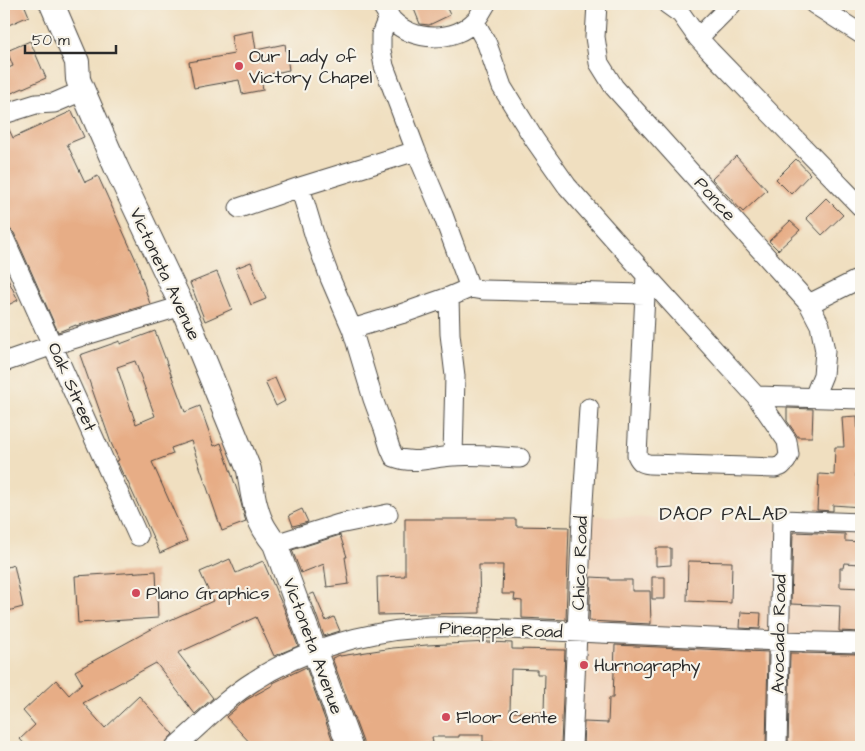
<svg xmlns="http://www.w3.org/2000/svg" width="865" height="751" font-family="'Architects Daughter',sans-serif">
	<rect width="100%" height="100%" fill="#f7f3e8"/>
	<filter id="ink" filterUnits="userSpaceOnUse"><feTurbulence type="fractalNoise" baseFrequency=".02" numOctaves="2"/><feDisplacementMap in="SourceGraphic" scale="10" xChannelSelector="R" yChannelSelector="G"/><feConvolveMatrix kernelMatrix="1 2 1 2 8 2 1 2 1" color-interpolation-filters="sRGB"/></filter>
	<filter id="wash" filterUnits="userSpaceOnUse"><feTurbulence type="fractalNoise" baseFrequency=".0096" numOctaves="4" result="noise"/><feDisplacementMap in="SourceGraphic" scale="20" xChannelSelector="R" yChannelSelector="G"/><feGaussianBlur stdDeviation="1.12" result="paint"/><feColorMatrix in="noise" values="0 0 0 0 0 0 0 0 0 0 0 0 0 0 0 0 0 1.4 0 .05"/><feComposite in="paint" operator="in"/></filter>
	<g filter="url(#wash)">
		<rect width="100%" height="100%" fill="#f0dfc0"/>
		<path fill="#f1d5bd" d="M580,515L861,527V747L575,746Z"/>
		<g id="blocks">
			<path fill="#e7ad86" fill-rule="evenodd" d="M4,4H24L29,16L4,27Z
				M412,4H445L450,15L429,25L420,24Z
				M253,31L256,50L285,44L289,70L261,76L263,90L242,94L239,80L194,88L189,62L234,54L231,35Z
				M30,41L46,78L7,95L4,86V70L13,66L7,51Z
				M72,111L84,137L67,144L85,182L98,176L140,269L139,270L150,304L76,326V325L58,332L14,233L10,229L4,227V125H7L13,138Z
				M736,156L767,190L743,212L712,179Z
				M796,159L810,174L791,194L776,179Z
				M826,198L843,215L822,235L806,218Z
				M790,221L800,230L778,250L769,241Z
				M251,262L266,299L251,305L236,268Z
				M4,271L18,300L4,307Z
				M217,272L232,309L205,321L190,283Z
				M155,331L185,412L200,406L214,446L221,443L240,499L246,522L222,531L191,441L171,448L173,454L152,462L187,541L160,553L125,476L124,477L117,461L119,460L111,443L80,355L120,341V344ZM135,361L155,416L136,424L117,367Z
				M275,378L285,401L276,406L265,382Z
				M787,408L813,409L812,437H798L787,421Z
				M857,416L858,440L856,477H861V507L833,505V511L817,510L819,474L834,475L835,447H844L842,417Z
				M302,509L308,522L293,526L289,515Z
				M405,519H516V526L569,527L566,620L522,618V601L514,600L515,594H502L503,565H479L480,613L378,615L377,577L405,576Z
				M793,532L845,534V541L861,542V564L844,563L843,568H840V587L861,588V632L839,631L840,606L791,604Z
				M340,535L347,557H345L349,584L327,587L324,564L301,573L292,550Z
				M656,548H671V565L656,566Z
				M230,559L236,573L263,561L277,593L283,606L298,646L274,656L256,617L178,653L213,698L195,714L156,663L83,703L105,728L139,696L173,734L165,743L164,747H27L20,739L35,725L23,711L56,680L69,695L82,683L75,671L159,625L213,601L200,572Z
				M688,561L732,562L731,603L687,601Z
				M14,565L23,607L4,612V568Z
				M156,571L158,618L78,623L75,576Z
				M591,577L609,578V580H632V591H650L651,624L589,621Z
				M652,577H665V599H652Z
				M314,593L326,621L334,617L340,631L324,636L309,595Z
				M741,612L761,613L760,629L740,628Z
				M488,642L512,643V649L565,650L561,745L483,742V735H459V737H432L433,743L394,747H363V742L332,658L340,655V656L393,648L427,645ZM511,669L537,670V674H545L544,713L510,712Z
				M615,645L768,652L766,747H647V746L606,744L605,747H583L584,722L608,723L609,698H613Z
				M790,653L861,654V747H788Z
				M306,667L335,747H307L305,742L295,747H254L226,717L246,700L273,685V683Z"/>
		</g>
	</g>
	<g filter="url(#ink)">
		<use href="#blocks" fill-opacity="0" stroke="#494641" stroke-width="1"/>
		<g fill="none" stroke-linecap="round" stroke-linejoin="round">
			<g stroke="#494641" stroke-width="21">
				<path id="minor" d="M381,4C384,9 388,15 392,20C413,42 454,43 476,20C480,15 483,9 486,4
					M597,4L595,37L599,63L614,87L809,304L820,325L825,351L823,375L814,397
					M667,4L681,14L698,38L710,51L861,207
					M814,4L861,34
					M475,22L487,44L502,87L534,139L567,186L646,275L756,396L787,441L789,455L786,461L781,466L775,468L649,464C643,463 640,462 637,455L646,275
					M698,38L732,4
					M4,114L36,104L54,103L82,91
					M300,187L315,237L330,278L352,329L373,399L384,429L390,448L394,457C414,465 432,457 453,456C473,454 499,457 520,458
					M239,208L300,187L416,151
					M4,238L138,536
					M470,288L482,290L645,294
					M449,297L450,334L455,376L453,456
					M809,304L861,278
					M352,329L401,314L449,297L470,288L443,215L416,151L384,66L381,50V35L389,15
					M4,362L53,345L182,306
					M756,396L861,399
					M275,544L339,524L388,514
					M175,747C201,725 225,699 254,681C301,650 364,632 420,628C434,626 448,627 462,627L779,641L861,643
					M572,747L582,518L589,408
					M777,747L782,520L861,523"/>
			</g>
			<g stroke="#494641" stroke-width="26">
				<path id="major" d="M52,4L77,62L78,79L79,82L116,167L182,306L249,470C252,489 254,510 264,528C267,533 271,539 275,544L350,747"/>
			</g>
			<use href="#minor" stroke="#fff" stroke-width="19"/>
			<use href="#major" stroke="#fff" stroke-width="24"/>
		</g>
	</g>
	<g fill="#d1495b" stroke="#f7f3e8" stroke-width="2">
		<circle cx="239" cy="66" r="5"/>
		<circle cx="136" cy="593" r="5"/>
		<circle cx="584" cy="665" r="5"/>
		<circle cx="446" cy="717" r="5"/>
	</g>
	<g text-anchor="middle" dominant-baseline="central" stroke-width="4.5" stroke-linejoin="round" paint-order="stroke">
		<g font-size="18" fill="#2b2b2b" stroke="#f7f3e8" text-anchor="start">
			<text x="249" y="56">Our Lady of<tspan x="249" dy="21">Victory Chapel</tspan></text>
			<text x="146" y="593">Plano Graphics</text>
			<text x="594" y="665">Hurnography</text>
			<text x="456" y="717">Floor Cente</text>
		</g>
		<g font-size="18" fill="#2b2b2b" stroke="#f7f3e8">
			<text transform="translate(715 199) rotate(48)">Ponce</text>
			<text transform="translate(165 274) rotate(65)">Victoneta Avenue</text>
			<text transform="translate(72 387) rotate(66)">Oak Street</text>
			<text transform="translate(580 563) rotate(-88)">Chico Road</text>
			<text transform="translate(501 630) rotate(2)">Pineapple Road</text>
			<text transform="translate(779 634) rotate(-89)">Avocado Road</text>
			<text transform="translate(313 646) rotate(70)">Victoneta Avenue</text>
		</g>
		<g font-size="19" letter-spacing="1" fill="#2b2b2b" stroke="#f7f3e8">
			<text x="724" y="514">DAOP PALAD</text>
		</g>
	</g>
	<rect width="865" height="751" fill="none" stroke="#f7f3e8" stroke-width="20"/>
	<path d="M25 45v8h91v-8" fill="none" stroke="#2b2b2b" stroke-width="2.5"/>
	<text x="32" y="45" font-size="15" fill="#2b2b2b" stroke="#f7f3e8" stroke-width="4" paint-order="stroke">50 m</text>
</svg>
